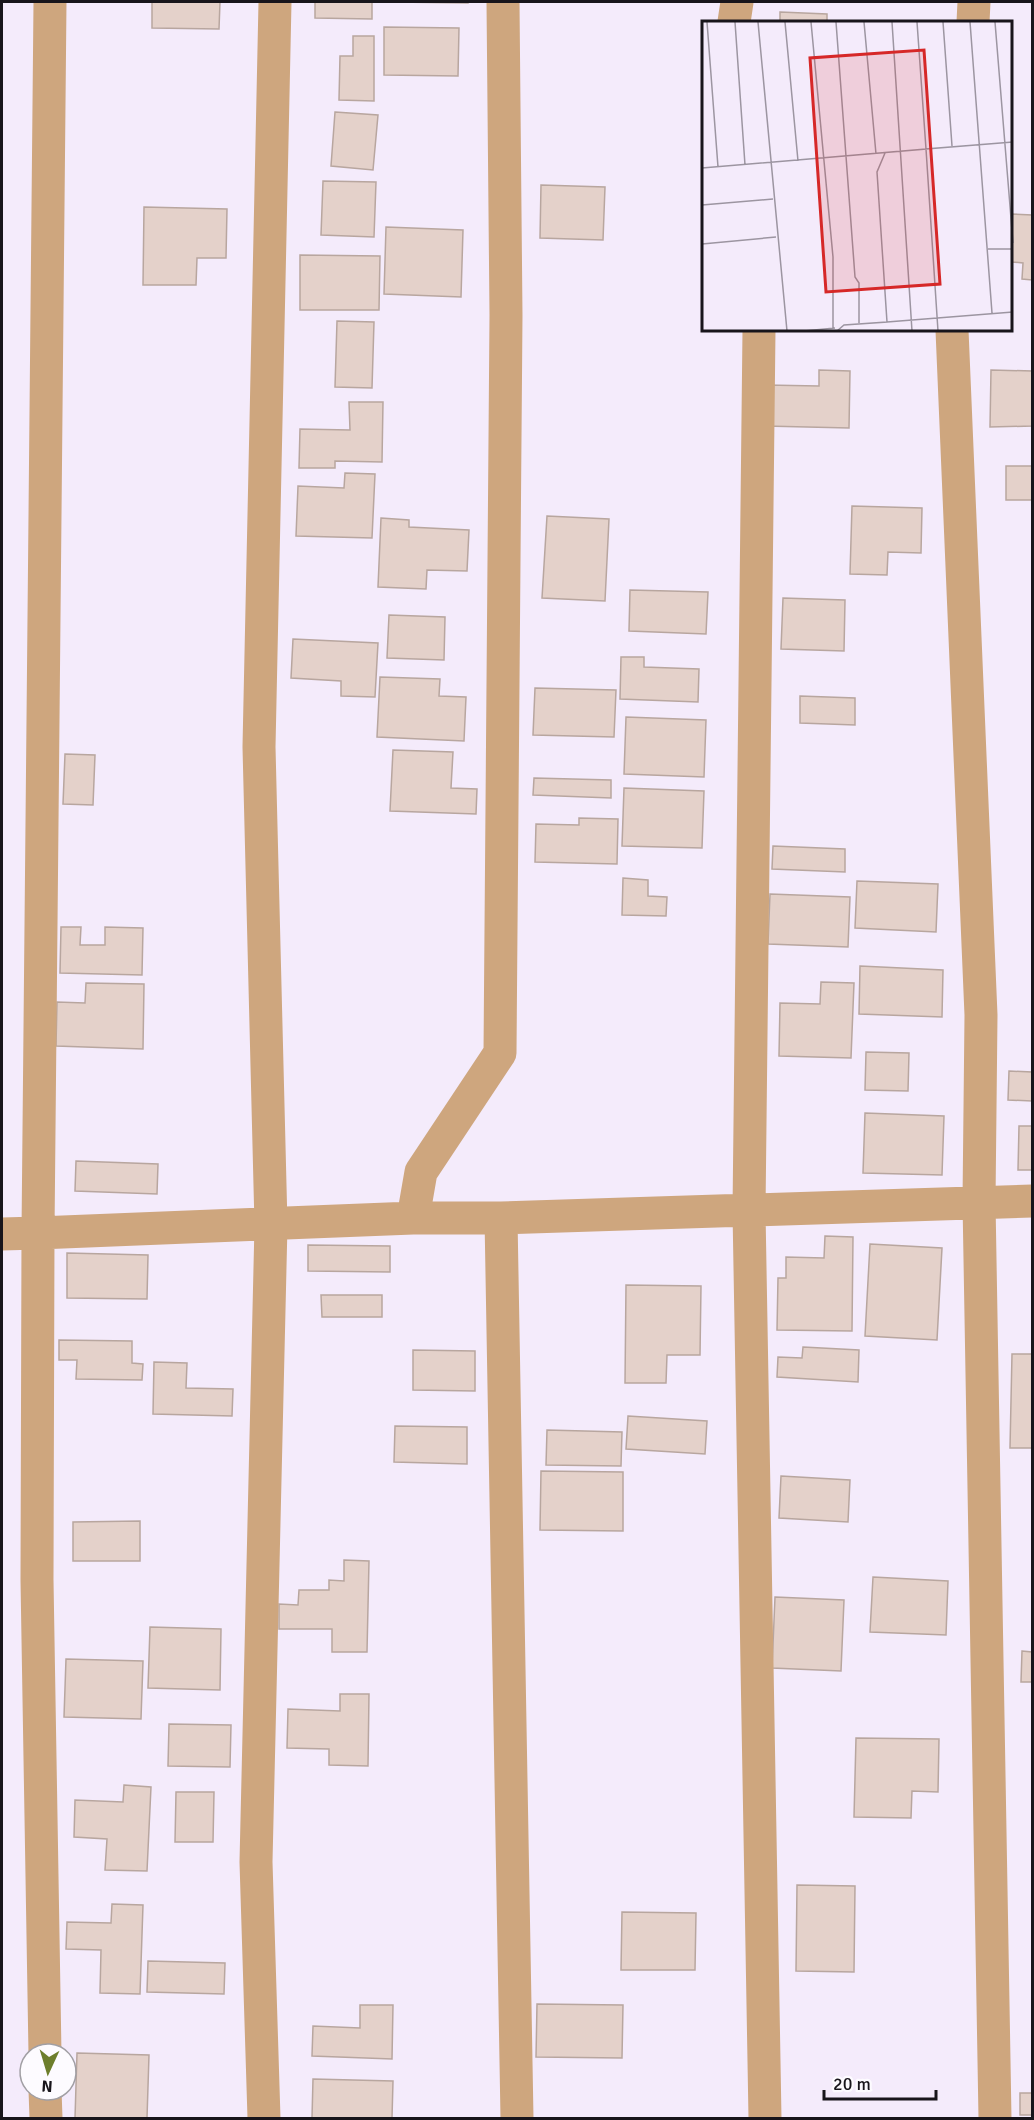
<svg xmlns="http://www.w3.org/2000/svg" width="1034" height="2120" font-family="Signika,sans-serif">
	<rect width="100%" height="100%" fill="#f4ebfb"/>
	<path fill="#e4d1ca" stroke="#b8a69f" stroke-width="1.5" d="M152,2H220L219,29L152,28Z
		M315,2H372V19L315,18Z
		M393,2H468V3Z
		M780,12L827,14V22H780Z
		M384,27L459,28L458,76L384,75Z
		M353,36H374V101L339,100L340,56H353Z
		M335,112L378,115L373,170L331,166Z
		M323,181L376,182L374,237L321,235Z
		M541,185L605,187L603,240L540,238Z
		M144,207L227,209L226,258H197L196,285H143Z
		M1012,214L1032,215V280L1022,279L1023,263L1012,262Z
		M386,227L463,230L461,297L384,294Z
		M300,255L380,256L379,310H300Z
		M337,321L374,322L372,388L335,387Z
		M819,370L850,371L849,428L765,426L766,385L819,386Z
		M991,370L1032,371V426L990,427Z
		M349,402H383L382,462L335,461V468H299L300,429L350,430Z
		M1006,466H1032V500H1006Z
		M345,473L375,474L372,538L296,536L298,486L344,488Z
		M852,506L922,508L921,553L888,552L887,575L850,574Z
		M547,516L609,519L605,601L542,598Z
		M381,518L409,520V527L469,530L467,571L427,570L426,589L378,587Z
		M630,590L708,592L706,634L629,631Z
		M783,598L845,600L844,651L781,649Z
		M389,615L445,617L444,660L387,658Z
		M293,639L378,643L375,697L341,696V681L291,678Z
		M621,657H644V667L699,669L698,702L620,699Z
		M380,677L440,679L439,696L466,697L464,741L377,737Z
		M535,688L616,690L614,737L533,735Z
		M800,696L855,698V725L800,723Z
		M626,717L706,720L704,777L624,774Z
		M393,750L453,752L451,788L477,789L476,814L390,811Z
		M65,754L95,755L93,805L63,804Z
		M534,778L611,780V798L533,795Z
		M624,788L704,791L702,848L622,846Z
		M579,818L618,819L617,864L535,862L536,824L579,825Z
		M773,846L845,849V872L772,869Z
		M623,878L648,880V896L667,897L666,916L622,915Z
		M857,881L938,884L936,932L855,928Z
		M770,894L850,897L848,947L768,944Z
		M61,927H81L80,945H105V927L143,928L142,975L60,973Z
		M860,966L943,970L942,1017L859,1014Z
		M821,982L854,983L851,1058L779,1056L780,1003L820,1004Z
		M86,983L144,984L143,1049L56,1046L57,1002L85,1003Z
		M866,1052L909,1053L908,1091L865,1090Z
		M1009,1071L1032,1072V1101L1008,1100Z
		M865,1113L944,1116L942,1175L863,1173Z
		M1019,1126H1032V1170H1018Z
		M76,1161L158,1164L157,1194L75,1191Z
		M825,1236L853,1237L852,1331L777,1330L778,1278H786V1257L824,1258Z
		M870,1244L942,1248L937,1340L865,1336Z
		M308,1245L390,1246V1272L308,1271Z
		M67,1253L148,1255L147,1299L67,1298Z
		M626,1285L701,1286L700,1355H667L666,1383H625Z
		M321,1295H382V1317H322Z
		M59,1340L132,1341V1363L143,1364L142,1380L76,1379L77,1360H59Z
		M803,1347L859,1350L858,1382L777,1377L778,1357L802,1358Z
		M413,1350L475,1351V1391L413,1390Z
		M1012,1354H1032V1448H1010Z
		M154,1362L187,1363L186,1388L233,1389L232,1416L153,1414Z
		M628,1416L707,1421L705,1454L626,1449Z
		M395,1426L467,1427V1464L394,1462Z
		M547,1430L622,1432L621,1466L546,1465Z
		M541,1471L623,1472V1531L540,1530Z
		M781,1476L850,1480L848,1522L779,1518Z
		M140,1521V1561H73V1522Z
		M344,1560L369,1561L367,1652H332V1629H279V1604L298,1605L299,1590H329V1580L344,1581Z
		M873,1577L948,1581L946,1635L870,1632Z
		M775,1597L844,1600L841,1671L772,1668Z
		M150,1627L221,1629L220,1690L148,1688Z
		M1022,1651L1032,1652V1682H1021Z
		M66,1659L143,1661L141,1719L64,1717Z
		M340,1694H369L368,1766L329,1765V1749L287,1748L288,1709L340,1711Z
		M169,1724L231,1725L230,1767L168,1766Z
		M856,1738L939,1739L938,1792L912,1791L911,1818L854,1817Z
		M124,1785L151,1787L147,1871L105,1870L107,1839L74,1837L75,1800L123,1802Z
		M176,1792H214L213,1842H175Z
		M797,1885L855,1886L854,1972L796,1971Z
		M112,1904L143,1905L140,1994L100,1993L101,1950L66,1949L67,1922L111,1923Z
		M622,1912L696,1913L695,1970H621Z
		M148,1961L225,1963L224,1994L147,1992Z
		M537,2004L623,2005L622,2058L536,2057Z
		M360,2005H393L392,2059L312,2056L313,2026L360,2028Z
		M77,2053L149,2055L147,2118H75Z
		M313,2079L393,2081L392,2118H312Z
		M1020,2093H1032V2115H1020Z"/>
	<g fill="none" stroke-linecap="round" stroke-linejoin="round">
		<path stroke="#cea67e" stroke-width="33" d="M734,22L737,2
			M973,22L974,2
			M759,330L749,1211L765,2118
			M952,330L981,1015L979,1202L995,2118
			M413,1218L421,1172L500,1053L506,315L503,2
			M501,1218L517,2118
			M2,1234L38,1233L50,2
			M45,2054L37,1580L38,1233L413,1218H501L1032,1201
			M45,2090L46,2118
			M264,2118L256,1862L271,1225L259,747L275,2"/>
	</g>
	<g transform="translate(702 21)">
		<rect width="310" height="310" fill="#f4ebfb"/>
		<path fill="none" stroke="#9c95a1" stroke-width="1.5" d="M5,1L16,146M33,1L43,144M56,1L85,310M83,1L96,140M109,1L131,236V307M134,1L153,256L157,262V302M162,1L174,133M190,1L210,310M241,1L250,125M268,1L290,292M293,1L311,222M0,147L224,128L215,1M0,184L71,178M0,223L74,216M286,228H311M185,301L311,291M102,310L133,307M135,310L142,304L185,301L175,151L183,132M236,310L224,128L311,121"/>
		<path fill="#d62828" fill-opacity="0.15" stroke="#d62828" stroke-width="3" d="M222,29L238,263L124,271L108,37Z"/>
		<rect width="310" height="310" fill="none" stroke="#18151b" stroke-width="3"/>
	</g>
	<rect width="1034" height="2120" fill="none" stroke="#18151b" stroke-width="6"/>
	<g transform="translate(48 2072) rotate(184)"><circle r="28" fill="#fdfbff" stroke="#a19fa4" stroke-width="1.5"/>
	<path d="M0-4.5L10 22L0 15L-10 22Z" fill="#6d7e2c"/>
	<text y="-9" font-size="16" font-weight="bold" text-anchor="middle" fill="#18151b">N</text>
	</g>
	<path d="M824 2090v9h112v-9" fill="none" stroke="#18151b" stroke-width="3"/>
	<text x="833" y="2090" font-size="18" fill="#18151b" stroke="#fdfbff" stroke-width="4.5" paint-order="stroke">20 m</text>
</svg>
